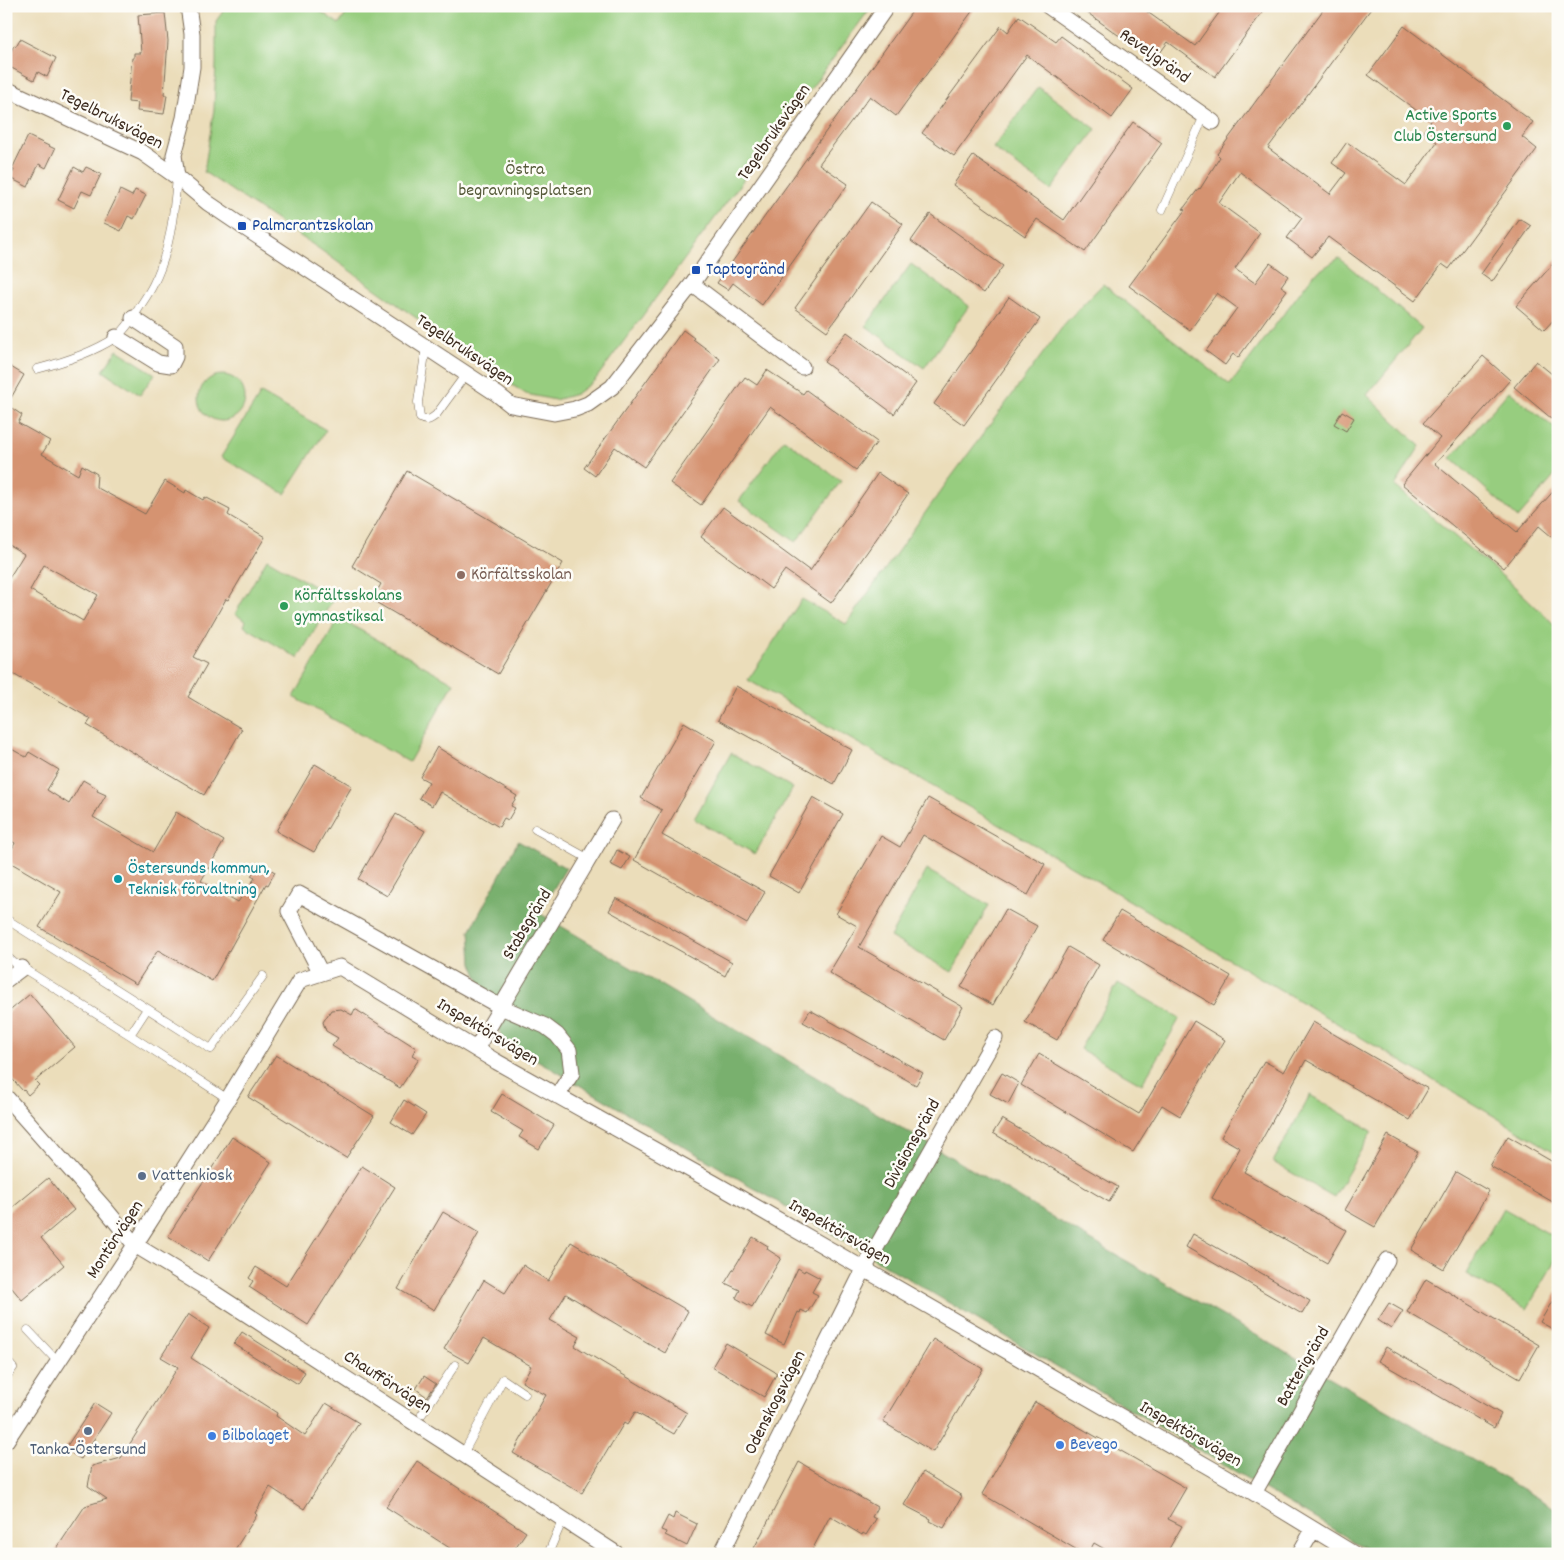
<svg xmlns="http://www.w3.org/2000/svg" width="1564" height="1560" font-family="Dekko,sans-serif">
	<rect width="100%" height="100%" fill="#fdfcf7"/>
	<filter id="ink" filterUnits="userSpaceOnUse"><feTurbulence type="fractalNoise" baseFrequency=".02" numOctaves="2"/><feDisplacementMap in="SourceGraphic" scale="10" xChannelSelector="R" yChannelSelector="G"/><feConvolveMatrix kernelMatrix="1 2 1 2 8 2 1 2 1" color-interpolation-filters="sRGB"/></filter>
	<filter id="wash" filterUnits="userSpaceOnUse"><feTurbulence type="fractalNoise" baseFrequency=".0096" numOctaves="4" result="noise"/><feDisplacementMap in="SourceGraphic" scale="20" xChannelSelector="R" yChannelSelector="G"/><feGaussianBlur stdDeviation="1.12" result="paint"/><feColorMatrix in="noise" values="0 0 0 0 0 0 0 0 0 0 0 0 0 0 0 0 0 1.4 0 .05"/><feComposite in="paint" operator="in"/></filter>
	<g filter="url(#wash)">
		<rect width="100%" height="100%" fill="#ebddba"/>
		<path fill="#97cd7f" stroke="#697c4e" d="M227,6H313L339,24L352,6H872L595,380L576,394L555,400L526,394L495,374L318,248L204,172L214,109L216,64V21Z
			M1038,87L1096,129L1051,190L993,148Z
			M1339,258L1422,328L1367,395L1420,446L1395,486L1514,586L1558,628V1154L1066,863L748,680L802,599L846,624L940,492L1067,321L1103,284L1230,385L1313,275Z
			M911,264L969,306L924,368L866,326Z
			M117,350L155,374L140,395L103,371Z
			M199 398a23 23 0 1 1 46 0a23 23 0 1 1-46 0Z
			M1509,391L1558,431V472L1518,518L1451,458Z
			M261,393L326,430L285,494L221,457Z
			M784,439L841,481L796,542L739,501Z
			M267,559L334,598L298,658L244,626L246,621L235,614Z
			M339,618L454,683L409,762L294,697Z
			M731,753L793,788L755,854L694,819Z
			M927,870L989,905L952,972L890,937Z
			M1118,983L1180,1018L1142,1084L1080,1049Z
			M1310,1095L1372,1131L1334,1197L1273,1162Z
			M1503,1208L1558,1239V1256L1527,1309L1466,1274Z"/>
		<path fill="#79b06e" stroke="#5a6d46" d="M518,841L566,868L539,913L1111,1252L1406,1421L1558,1510V1554H1375L503,1040L472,963L470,931Z"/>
		<g id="blocks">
			<path fill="#d59371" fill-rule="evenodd" d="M916,6H976L896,116L870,96L819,164L848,184L762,305L733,283L728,290L717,283Z
				M1078,6H1139L1195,46L1224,6H1267L1215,77L1168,42L1154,61Z
				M1326,6H1373L1268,148L1330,194L1346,173L1332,163L1347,142L1406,185L1437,142L1423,132L1431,121L1368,75L1404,26L1533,122L1522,137L1537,149L1449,269L1442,264L1415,301L1328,237L1312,257L1287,238L1302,218L1240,172L1219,203L1260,233L1235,269L1255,283L1270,263L1288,276L1281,286L1287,290L1238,358L1233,354L1225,365L1206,351L1237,308L1217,293L1190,330L1129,286L1185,210L1183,209L1199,188L1200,189L1220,157L1217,154Z
				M165,13L168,41L164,95H167L164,114L137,111L138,103L128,102L132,58H134V53H141L138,15Z
				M1019,16L1056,42L1061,36L1133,89L1112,118L1027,55L954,156L922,133L1001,26L1008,32Z
				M20,39L56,58L47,77L38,72L34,80L6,65V61L14,45L16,46Z
				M1133,122L1162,143L1085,252L1037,219L1025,236L953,185L973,156L1064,220Z
				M28,136L55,149L46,168L39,164L28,187L10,178L14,170L12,169Z
				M74,167L83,172L86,167L101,174L91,195L82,191L74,208L58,200Z
				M120,190L132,196L135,190L146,195L134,219L128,216L121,231L104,223Z
				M871,202L903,224L827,331L795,308Z
				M930,214L1003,266L984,293L911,241Z
				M1520,219L1531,226L1492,282L1481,274Z
				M1558,258V315L1544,330L1516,306Z
				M1009,297L1040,319L964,425L934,404Z
				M683,330L694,338L693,339L720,359L644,467L615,447L595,476L584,468Z
				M847,332L916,383L894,414L824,362Z
				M1483,356L1510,380L1435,464L1517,532L1558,486V542L1539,526L1504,568L1402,484L1440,438L1423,423Z
				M1536,361L1558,379V424L1514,387Z
				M6,364L24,375L7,405L22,415L18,423L50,441L42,454L78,475L82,465L97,474L96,487L145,514L165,481L185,493L186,490L203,500L205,497L230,510L228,515L265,537L228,600L226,599L193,657L207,664L188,697L242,729L204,795L87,725L91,719L6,670V583L24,554L6,543ZM44,565L98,595L83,621L30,590Z
				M767,370L803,394L806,390L877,442L856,470L770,407L701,505L670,483L745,377L757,385Z
				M1342,411L1354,418L1346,431L1334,424Z
				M407,471L563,563L498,674L372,600L381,584L352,566Z
				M878,473L908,494L831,603L785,570L771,589L701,537L723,507L810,571Z
				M736,686L852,750L834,784L718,720Z
				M684,722L716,741L662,835L765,892L747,924L634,860L662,810L641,798Z
				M6,746L26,757L29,752L59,770L47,790L69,804L83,780L98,789L97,791L106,795L93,817L153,852L176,812L224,841L201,881L238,902L255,878L251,876L259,863L275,872L268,885L266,884L212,981L158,950L136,984L39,927L61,892L6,860L15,843L6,838Z
				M437,747L517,796L511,806L515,808L508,820L504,818L499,827L440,792L432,806L419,798L429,782L420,777Z
				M315,764L352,786L314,852L276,831Z
				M813,797L843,814L799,893L769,876Z
				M928,798L1045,864L1028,895L923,835L859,947L963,1007L944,1040L829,973L857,926L836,914L881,836L900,847Z
				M396,814L425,831L387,896L358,879Z
				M617,850L630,857L622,870L610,864Z
				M616,898L732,962L725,976L609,911Z
				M1006,909L1037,926L993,1005L961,987Z
				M1120,911L1231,976L1214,1005L1103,940Z
				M1068,947L1099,965L1057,1040L1025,1022Z
				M30,994L75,1047L35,1081L39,1085L28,1095L24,1090L23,1091L6,1072V1014Z
				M341,1009L352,1015L355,1009L416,1048L412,1055L419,1059L400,1088L332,1046L338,1038L326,1031L323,1022L331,1010Z
				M810,1010L923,1073L916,1085L803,1022Z
				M1194,1021L1225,1040L1180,1116L1162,1105L1133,1152L1021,1085L1039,1054L1139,1114Z
				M1313,1022L1428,1089L1410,1120L1306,1060L1244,1172L1346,1230L1327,1263L1212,1198L1240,1148L1221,1137L1264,1061L1284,1072Z
				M276,1055L374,1116L346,1158L248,1097Z
				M1002,1073L1019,1083L1008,1104L990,1094Z
				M502,1094L554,1125L539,1149L519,1137L523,1131L491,1112Z
				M404,1100L426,1114L412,1135L391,1122Z
				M1002,1119L1118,1187L1109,1202L993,1133Z
				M1388,1135L1418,1152L1375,1227L1345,1210Z
				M1508,1136L1558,1165V1205L1490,1166Z
				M232,1137L271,1162L208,1261L168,1236Z
				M362,1166L395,1187L308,1325L249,1287L253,1281L249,1278L256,1267L286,1286Z
				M1456,1172L1489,1191L1444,1269L1411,1250Z
				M48,1178L74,1210L41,1238L64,1265L22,1300L6,1281V1213Z
				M443,1212L479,1233L434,1310L398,1289Z
				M1193,1234L1310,1301L1302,1314L1186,1247Z
				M753,1237L768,1246L767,1249L781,1258L752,1307L736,1298L740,1290L725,1283Z
				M571,1242L688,1311L665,1353L566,1294L550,1320L580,1337L575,1346L687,1413L674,1434L635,1412L627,1425L624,1423L582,1493L513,1453L546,1395L522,1382L531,1366L484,1338L469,1363L444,1349L484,1280L505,1293L523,1265L548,1281Z
				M798,1268L804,1272L805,1270L820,1278L812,1292L818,1295L807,1313L801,1310L800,1313L798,1312L784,1344L766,1335Z
				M1426,1279L1539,1345L1520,1378L1407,1312Z
				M1558,1291V1332L1540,1322Z
				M1389,1303L1403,1311L1391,1329L1378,1320Z
				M188,1314L209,1328L191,1358L277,1413L276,1416L305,1436L326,1403L359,1423L304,1509L270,1487L255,1513L257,1515L232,1554H53L85,1506L107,1499L88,1486L92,1466L121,1458L178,1367L161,1357Z
				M242,1332L305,1372L298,1384L234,1344Z
				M933,1339L983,1369L933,1452L883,1422Z
				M726,1343L777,1373L764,1397L712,1367Z
				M1386,1347L1501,1414L1494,1428L1378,1361Z
				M424,1376L436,1384L427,1397L416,1389Z
				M1035,1402L1186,1488L1168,1519L1182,1526L1166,1554H1113L1094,1543L1088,1554H1084L982,1494Z
				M95,1403L111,1413L81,1459L65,1449Z
				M417,1461L526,1532L511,1554H459L386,1507Z
				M799,1462L877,1507L872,1517L876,1519L866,1535L863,1533L862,1535L830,1516L810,1554H751Z
				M923,1472L962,1496L944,1528L930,1521L931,1519L904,1505Z
				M675,1513L697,1524L687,1546L665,1535L666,1532L661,1530L668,1516L673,1519Z"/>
		</g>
	</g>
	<g filter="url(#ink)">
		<use href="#blocks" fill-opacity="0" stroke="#796955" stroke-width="1"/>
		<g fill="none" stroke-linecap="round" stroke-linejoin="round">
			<g stroke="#796955" stroke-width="9">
				<path id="service" d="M1162,210L1204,116
					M426,347L418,402L420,418C426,422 430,420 436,415L466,374
					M37,369C64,362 92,353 115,338C125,331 133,318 139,308C144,300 149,293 153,285C170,252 174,214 177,177
					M535,829L589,859
					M6,919L211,1049L263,976
					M6,956L13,962L130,1035L228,1099
					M130,1035L147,1009
					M28,1330L58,1362
					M6,1360L13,1368L6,1377
					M422,1414L455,1365
					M463,1454L503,1379L525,1394
					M548,1554L563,1519"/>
			</g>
			<g stroke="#796955" stroke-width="17">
				<path id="minor" d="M1048,6L1213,122
					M6,89L143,153L177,177L208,203L242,226L497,394L511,405L554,413L575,409L588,404L612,387L692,284L887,6
					M177,177L174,155L184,118L192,67V34L188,6
					M692,284L802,367
					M116,337L158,363L171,365L175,357V346L133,318
					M321,973L289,911L299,894L501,1007L545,1026L557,1035L569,1050L572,1073L557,1096
					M6,980L22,968
					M476,1049L612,820
					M6,1097L107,1211L135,1245L214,1293L617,1554
					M6,1441L135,1245L228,1099L300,980L340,967L497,1062L714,1183L864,1269L1254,1493L1354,1554
					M1254,1493L1387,1260
					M721,1554L864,1269L995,1038
					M1299,1554L1313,1530"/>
			</g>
			<use href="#service" stroke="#fff" stroke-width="8"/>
			<use href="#minor" stroke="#fff" stroke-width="15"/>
		</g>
	</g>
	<g fill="#2e9e5b" stroke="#fdfcf7" stroke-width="2">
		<circle cx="1507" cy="126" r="5"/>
		<circle cx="284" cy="606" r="5"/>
	</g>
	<g fill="#1a4fb4" stroke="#fdfcf7" stroke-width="2">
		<rect x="237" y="221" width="10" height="10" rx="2.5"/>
		<rect x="691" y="265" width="10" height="10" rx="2.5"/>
	</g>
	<circle fill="#8d6e63" stroke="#fdfcf7" stroke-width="2" cx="461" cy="575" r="5"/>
	<circle fill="#0f9aa8" stroke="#fdfcf7" stroke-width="2" cx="118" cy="879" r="5"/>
	<g fill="#5c6f8a" stroke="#fdfcf7" stroke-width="2">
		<circle cx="142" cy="1176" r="5"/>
		<circle cx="88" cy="1431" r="5"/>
	</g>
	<g fill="#3f7fe0" stroke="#fdfcf7" stroke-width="2">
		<circle cx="212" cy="1436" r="5"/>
		<circle cx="1060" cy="1445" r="5"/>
	</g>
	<g text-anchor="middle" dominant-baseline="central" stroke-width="5" stroke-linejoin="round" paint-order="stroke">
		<g font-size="18" fill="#3b2a1e" stroke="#fdfcf7">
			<text transform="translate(1154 57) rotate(35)">Reveljgränd</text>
			<text transform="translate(111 120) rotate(27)">Tegelbruksvägen</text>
			<text transform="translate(775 133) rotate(-55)">Tegelbruksvägen</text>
			<text transform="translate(464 351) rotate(34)">Tegelbruksvägen</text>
			<text transform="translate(528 925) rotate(-59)">Stabsgränd</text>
			<text transform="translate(487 1033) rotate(31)">Inspektörsvägen</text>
			<text transform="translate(913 1144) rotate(-61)">Divisionsgränd</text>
			<text transform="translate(839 1233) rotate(30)">Inspektörsvägen</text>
			<text transform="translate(116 1240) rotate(-57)">Montörvägen</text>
			<text transform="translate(1304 1367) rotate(-60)">Batterigränd</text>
			<text transform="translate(387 1383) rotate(33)">Chaufförvägen</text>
			<text transform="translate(776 1403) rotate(-63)">Odenskogsvägen</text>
			<text transform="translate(1190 1435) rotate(30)">Inspektörsvägen</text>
		</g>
		<g font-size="18" fill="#27864d" stroke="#fdfcf7" text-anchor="end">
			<text x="1497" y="116">Active Sports<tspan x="1497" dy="21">Club Östersund</tspan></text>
			<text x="294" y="596" text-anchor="start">Körfältsskolans<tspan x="294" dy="21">gymnastiksal</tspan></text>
		</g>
		<g font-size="18" fill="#575b3b" stroke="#fdfcf7">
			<text x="525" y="170">Östra<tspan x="525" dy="21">begravningsplatsen</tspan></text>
		</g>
		<g font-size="18" fill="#164399" stroke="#fdfcf7" text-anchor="start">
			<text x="252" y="226">Palmcrantzskolan</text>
			<text x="706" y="270">Taptogränd</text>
		</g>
		<g font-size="18" fill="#785e54" stroke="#fdfcf7" text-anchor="start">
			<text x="471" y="575">Körfältsskolan</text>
		</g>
		<g font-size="18" fill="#0d838f" stroke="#fdfcf7" text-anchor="start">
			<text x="128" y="869">Östersunds kommun,<tspan x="128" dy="21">Teknisk förvaltning</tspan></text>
		</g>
		<g font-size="18" fill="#4e5e75" stroke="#fdfcf7" text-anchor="start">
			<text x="152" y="1176">Vattenkiosk</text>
			<text x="88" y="1450" text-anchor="middle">Tanka-Östersund</text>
		</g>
		<g font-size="18" fill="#366cbe" stroke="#fdfcf7" text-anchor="start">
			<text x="222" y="1436">Bilbolaget</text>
			<text x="1070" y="1445">Bevego</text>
		</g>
	</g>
	<rect width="1564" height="1560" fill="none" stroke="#fdfcf7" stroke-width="25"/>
</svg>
